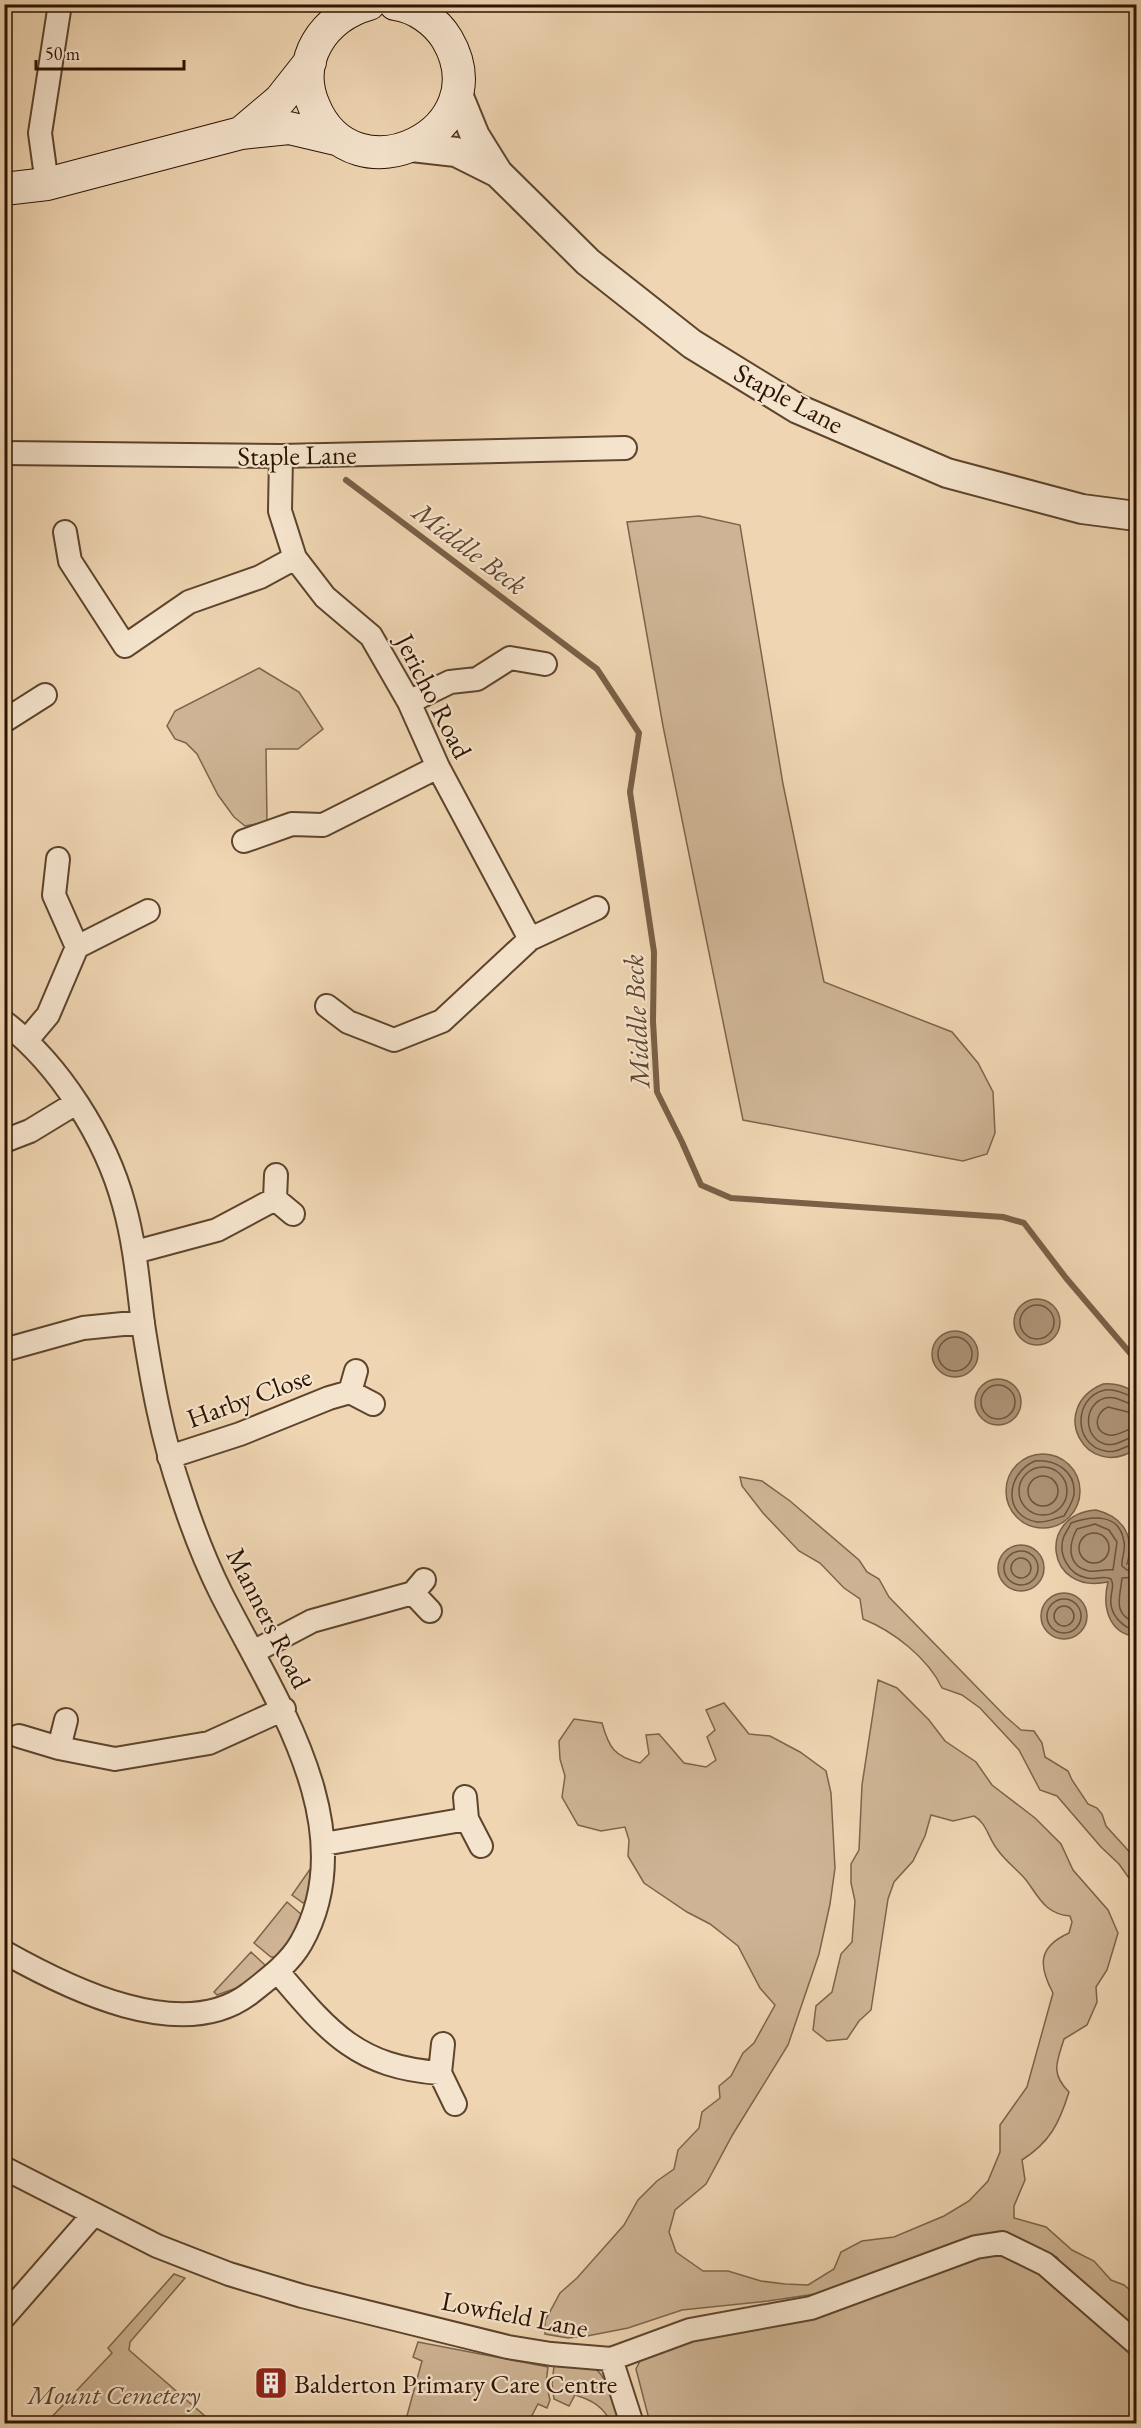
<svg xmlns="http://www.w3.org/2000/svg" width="1141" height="2428" font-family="'EB Garamond',serif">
	<rect width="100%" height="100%" fill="#efd5b2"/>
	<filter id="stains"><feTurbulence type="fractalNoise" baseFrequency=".00333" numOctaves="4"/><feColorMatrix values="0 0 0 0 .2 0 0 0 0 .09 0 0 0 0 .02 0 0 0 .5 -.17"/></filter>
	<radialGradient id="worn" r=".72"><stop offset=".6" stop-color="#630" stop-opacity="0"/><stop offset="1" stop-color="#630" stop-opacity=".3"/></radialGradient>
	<path fill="#ceb494" stroke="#7d644a" stroke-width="1.5" d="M699,516L740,525L783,784L824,982L952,1032L978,1063L993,1092L995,1133L987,1154L963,1161L743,1120L663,726L627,522Z
		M259,668L299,692L323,729L298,749H266L267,822L245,826L234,817L218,795L197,754L186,743L175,739L167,726L175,711Z
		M740,1477L762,1481L790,1501L859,1560L867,1572L879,1579L889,1597L1005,1716L1021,1730L1034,1731L1042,1743L1045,1757L1068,1771L1072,1780L1088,1804L1097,1808L1102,1814L1106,1826L1136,1859V1888L1119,1864L1101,1847L1057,1796L1040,1790L1019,1750L980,1708L962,1695L942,1688C928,1658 893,1631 863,1619L860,1599L844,1588L820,1563L799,1551L763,1513L742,1486Z
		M878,1680L897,1688L929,1720L945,1741L976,1762L992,1785L1035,1818L1061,1844L1073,1870L1108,1910L1118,1933L1107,1970L1096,1987L1097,2002L1087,2025L1064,2039C1057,2062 1050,2073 1069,2092C1059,2124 1050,2142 1022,2160L1025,2180L1014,2206V2218L1046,2227L1072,2250L1094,2261L1111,2280L1124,2285L1136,2295V2332L1125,2318L1110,2310L1068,2274L1057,2257L1018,2239L829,2292L768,2301L682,2310L628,2328L587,2336L568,2338L545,2334V2321L560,2293L577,2278L624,2225L638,2200L657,2181L674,2169L678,2150L699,2128L702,2112L720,2098L719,2086L731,2076L743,2053L754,2043L775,2005L760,1988L738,1946L710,1924L687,1912L644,1883L628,1856L629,1840L625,1827L601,1831L578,1825L562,1797L565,1776L560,1759L559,1741L574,1719L602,1723C609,1748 614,1756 640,1763L649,1754L646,1735L659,1734L684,1763L706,1767L716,1760L707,1737L715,1730L706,1710L724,1703L749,1734L770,1736L800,1752L826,1771L831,1793L835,1868L830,1904L819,1954L788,2045L733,2134L706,2184L675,2210L669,2232L676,2252L703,2271H728L761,2281L785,2284L808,2285L834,2269L841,2252L862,2241L894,2237L944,2216L969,2201L988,2181L1000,2152V2125L1027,2087L1053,1993C1038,1965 1038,1947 1069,1933L1072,1922L1070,1916C1045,1914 1039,1897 1026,1880C1017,1869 1005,1861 997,1849C988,1838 987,1823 974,1816L953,1821L931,1815L925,1836L913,1861L894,1882L888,1899L871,2010L859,2021L847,2039L827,2041L813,2030L816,2006L832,1992L841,1954L852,1942L855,1901L851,1883V1864L859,1850L862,1785Z
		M313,1865L307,1901L303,1903L292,1895Z
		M287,1902L302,1915L301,1923L277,1957H271L254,1943Z
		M251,1952L266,1966L265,1971L242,1986L217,1995L214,1992Z
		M992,2252L1016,2258L1049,2277L1136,2354V2423H650L636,2369L641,2359L659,2351Z
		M174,2274L185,2278L130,2342L129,2350L213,2423H46L112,2353L108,2348Z
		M418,2342L548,2367L546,2383L550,2400L547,2408L538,2404L528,2423H405L422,2361L413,2357Z
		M554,2366C566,2367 582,2364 593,2368C606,2372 617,2411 619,2423H611C604,2407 592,2400 575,2395L569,2406L554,2399L552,2384Z"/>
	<path fill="#ad9375" stroke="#796046" stroke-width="1.5" d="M1014 1322a23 23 0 1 1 46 0a23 23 0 1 1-46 0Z
		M932 1354a23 23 0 1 1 46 0a23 23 0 1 1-46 0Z
		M975 1402a23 23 0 1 1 46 0a23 23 0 1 1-46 0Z
		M1103,1384C1116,1383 1125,1386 1136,1393V1449C1086,1482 1046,1408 1103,1384Z
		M1006 1491a37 37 0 1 1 74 0a37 37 0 1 1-74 0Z
		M1096,1510C1124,1517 1135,1537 1127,1564L1136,1563V1637C1108,1633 1102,1606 1108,1582C1045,1595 1037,1514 1096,1510Z
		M998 1568a23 23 0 1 1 46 0a23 23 0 1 1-46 0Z
		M1041 1616a23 23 0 1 1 46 0a23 23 0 1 1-46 0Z"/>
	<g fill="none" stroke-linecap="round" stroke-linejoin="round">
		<path stroke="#6c533a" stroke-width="1.5" d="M1020 1322a17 17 0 1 1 34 0a17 17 0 1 1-34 0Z
			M938 1354a17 17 0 1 1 34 0a17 17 0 1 1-34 0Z
			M981 1402a17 17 0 1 1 34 0a17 17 0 1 1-34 0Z
			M1136,1397C1125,1396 1118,1388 1105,1390C1073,1397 1073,1445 1105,1451C1118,1454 1125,1445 1136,1444
			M1136,1405C1125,1404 1117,1395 1105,1398C1083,1404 1083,1438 1105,1444C1118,1447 1125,1437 1136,1437
			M1136,1414L1108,1407C1095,1412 1092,1432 1109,1435C1118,1437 1127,1428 1136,1428
			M1035,1461C1055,1459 1076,1471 1074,1494C1073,1502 1068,1509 1064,1516C1055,1518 1048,1523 1037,1522C1002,1516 1006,1473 1035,1461Z
			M1019 1491a24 24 0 1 1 48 0a24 24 0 1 1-48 0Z
			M1028 1491a15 15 0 1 1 30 0a15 15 0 1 1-30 0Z
			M1095,1524L1109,1530L1117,1542L1113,1570C1105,1569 1097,1572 1089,1571C1067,1566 1068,1545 1077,1529Z
			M1079 1548a15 15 0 1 1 30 0a15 15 0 1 1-30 0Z
			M1004 1568a17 17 0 1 1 34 0a17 17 0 1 1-34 0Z
			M1011 1568a10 10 0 1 1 20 0a10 10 0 1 1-20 0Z
			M1136,1569L1127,1570L1122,1566C1121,1558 1126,1551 1124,1542C1120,1512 1091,1516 1071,1523C1069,1528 1066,1532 1064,1536C1057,1554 1069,1575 1087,1578C1096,1580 1104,1575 1111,1579C1115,1586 1111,1590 1111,1598C1109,1614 1122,1627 1136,1631
			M1136,1577L1122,1578C1120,1598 1112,1614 1136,1623
			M1047 1616a17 17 0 1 1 34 0a17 17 0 1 1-34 0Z
			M1054 1616a10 10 0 1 1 20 0a10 10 0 1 1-20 0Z"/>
		<path stroke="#796046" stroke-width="6" d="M346,480L597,669L639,733L630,792L654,952L653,1021L657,1092L682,1142L701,1185L731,1198L1003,1217L1024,1223L1066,1278L1136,1360"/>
		<g stroke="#5d442c" stroke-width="26">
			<path id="minor" d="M47,184L40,133L60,4
				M4,453L281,456L625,448
				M281,456L280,511L295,558L325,597L371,636L409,702L438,767L530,939L442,1021L394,1040L348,1022L327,1006
				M65,532L70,561L125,646L189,602L260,577L295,558
				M409,702L450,682L477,679L510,658L545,664
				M4,721L45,695
				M244,841L292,824L323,825L438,767
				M58,859L54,895L77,947
				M530,939L597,908
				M4,1022C59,1064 106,1138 124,1205C135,1244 138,1283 143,1324C152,1382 162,1438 181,1493C192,1527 205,1561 221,1593C272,1694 366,1828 301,1943C289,1964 268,1979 249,1994C181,2045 68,1988 4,1952
				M27,1040L48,1015L77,947L148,911
				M4,1141L30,1131L76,1103
				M276,1175L275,1199L293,1214
				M135,1252L217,1230L275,1199
				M4,1350L83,1328L143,1322
				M356,1371L350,1392L373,1404
				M169,1457L240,1434L329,1398L350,1392
				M424,1580L413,1593L430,1611
				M253,1652L312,1621L413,1593
				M66,1720L59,1748L115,1759L209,1743L284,1709
				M19,1736L59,1748
				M465,1797L467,1819L481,1846
				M324,1844L467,1819
				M278,1972C329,2032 357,2067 440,2073
				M443,2044L440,2073L455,2104
				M4,2168L157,2246L229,2274L302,2296L508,2347L551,2354L611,2359L690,2330L811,2308L976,2247L1002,2243L1045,2264L1136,2343
				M4,2317L93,2215
				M611,2359L632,2424"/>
		</g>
		<g stroke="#5d442c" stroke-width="32">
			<path id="tertiary" d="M457,92L475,136L498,173L588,262L692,344L798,409L947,473L1082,509L1136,516
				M412,147L456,152L498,173"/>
		</g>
		<g stroke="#2c1300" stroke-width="34">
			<path id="secondary" d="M369,4C324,17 294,60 314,106C354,203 501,131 447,39C436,21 416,7 395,4
				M241,133L280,100L310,62
				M4,189L47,184L241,133L289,128L340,140"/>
		</g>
		<use href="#minor" stroke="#f5e4cd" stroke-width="22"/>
		<use href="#tertiary" stroke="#f5e4cd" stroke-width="28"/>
		<use href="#secondary" stroke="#f5e4cd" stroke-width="32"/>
	</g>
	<defs>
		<g id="building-square" transform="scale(1.725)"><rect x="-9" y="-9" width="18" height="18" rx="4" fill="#8f2418" stroke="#f5e4cd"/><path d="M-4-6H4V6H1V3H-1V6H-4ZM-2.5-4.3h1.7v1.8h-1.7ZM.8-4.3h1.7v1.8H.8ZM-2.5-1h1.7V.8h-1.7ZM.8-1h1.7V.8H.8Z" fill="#fff"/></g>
	</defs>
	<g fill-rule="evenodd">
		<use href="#building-square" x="271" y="2383"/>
	</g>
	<g text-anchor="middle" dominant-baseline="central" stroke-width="4.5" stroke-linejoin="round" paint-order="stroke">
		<g font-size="27" fill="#2c1300" stroke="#f5e4cd">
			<text transform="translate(789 398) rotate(28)">Staple Lane</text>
			<text transform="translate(297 455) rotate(-1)">Staple Lane</text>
			<text transform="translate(434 696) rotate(63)">Jericho Road</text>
			<text transform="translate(249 1397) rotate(-20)">Harby Close</text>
			<text transform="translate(269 1618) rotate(63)">Manners Road</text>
			<text transform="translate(515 2314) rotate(11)">Lowfield Lane</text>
		</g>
		<g font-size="27" fill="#2c1300" stroke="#f5e4cd" text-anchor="start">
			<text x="294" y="2383">Balderton Primary Care Centre</text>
		</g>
		<g font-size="27" font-style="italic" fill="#5d432c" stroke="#f5e4cd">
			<text x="114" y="2394">Mount Cemetery</text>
		</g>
		<g font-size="28" font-style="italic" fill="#60462f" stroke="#f5e4cd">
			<text transform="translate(470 548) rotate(37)">Middle Beck</text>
			<text transform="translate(636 1021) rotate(-93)">Middle Beck</text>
		</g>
	</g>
	<rect width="1141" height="2428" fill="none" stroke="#efd5b2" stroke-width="24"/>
	<rect x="6" y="6" width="1129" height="2416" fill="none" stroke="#2c1300" stroke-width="3"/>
	<rect x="12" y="12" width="1117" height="2404" fill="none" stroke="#2c1300" stroke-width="1.5"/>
	<path d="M36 60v9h148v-9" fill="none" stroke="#2c1300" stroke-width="3"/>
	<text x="45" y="60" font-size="18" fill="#2c1300" stroke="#f5e4cd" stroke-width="4.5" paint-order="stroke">50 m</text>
	<rect width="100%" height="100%" filter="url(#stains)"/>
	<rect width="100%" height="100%" fill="url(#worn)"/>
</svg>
